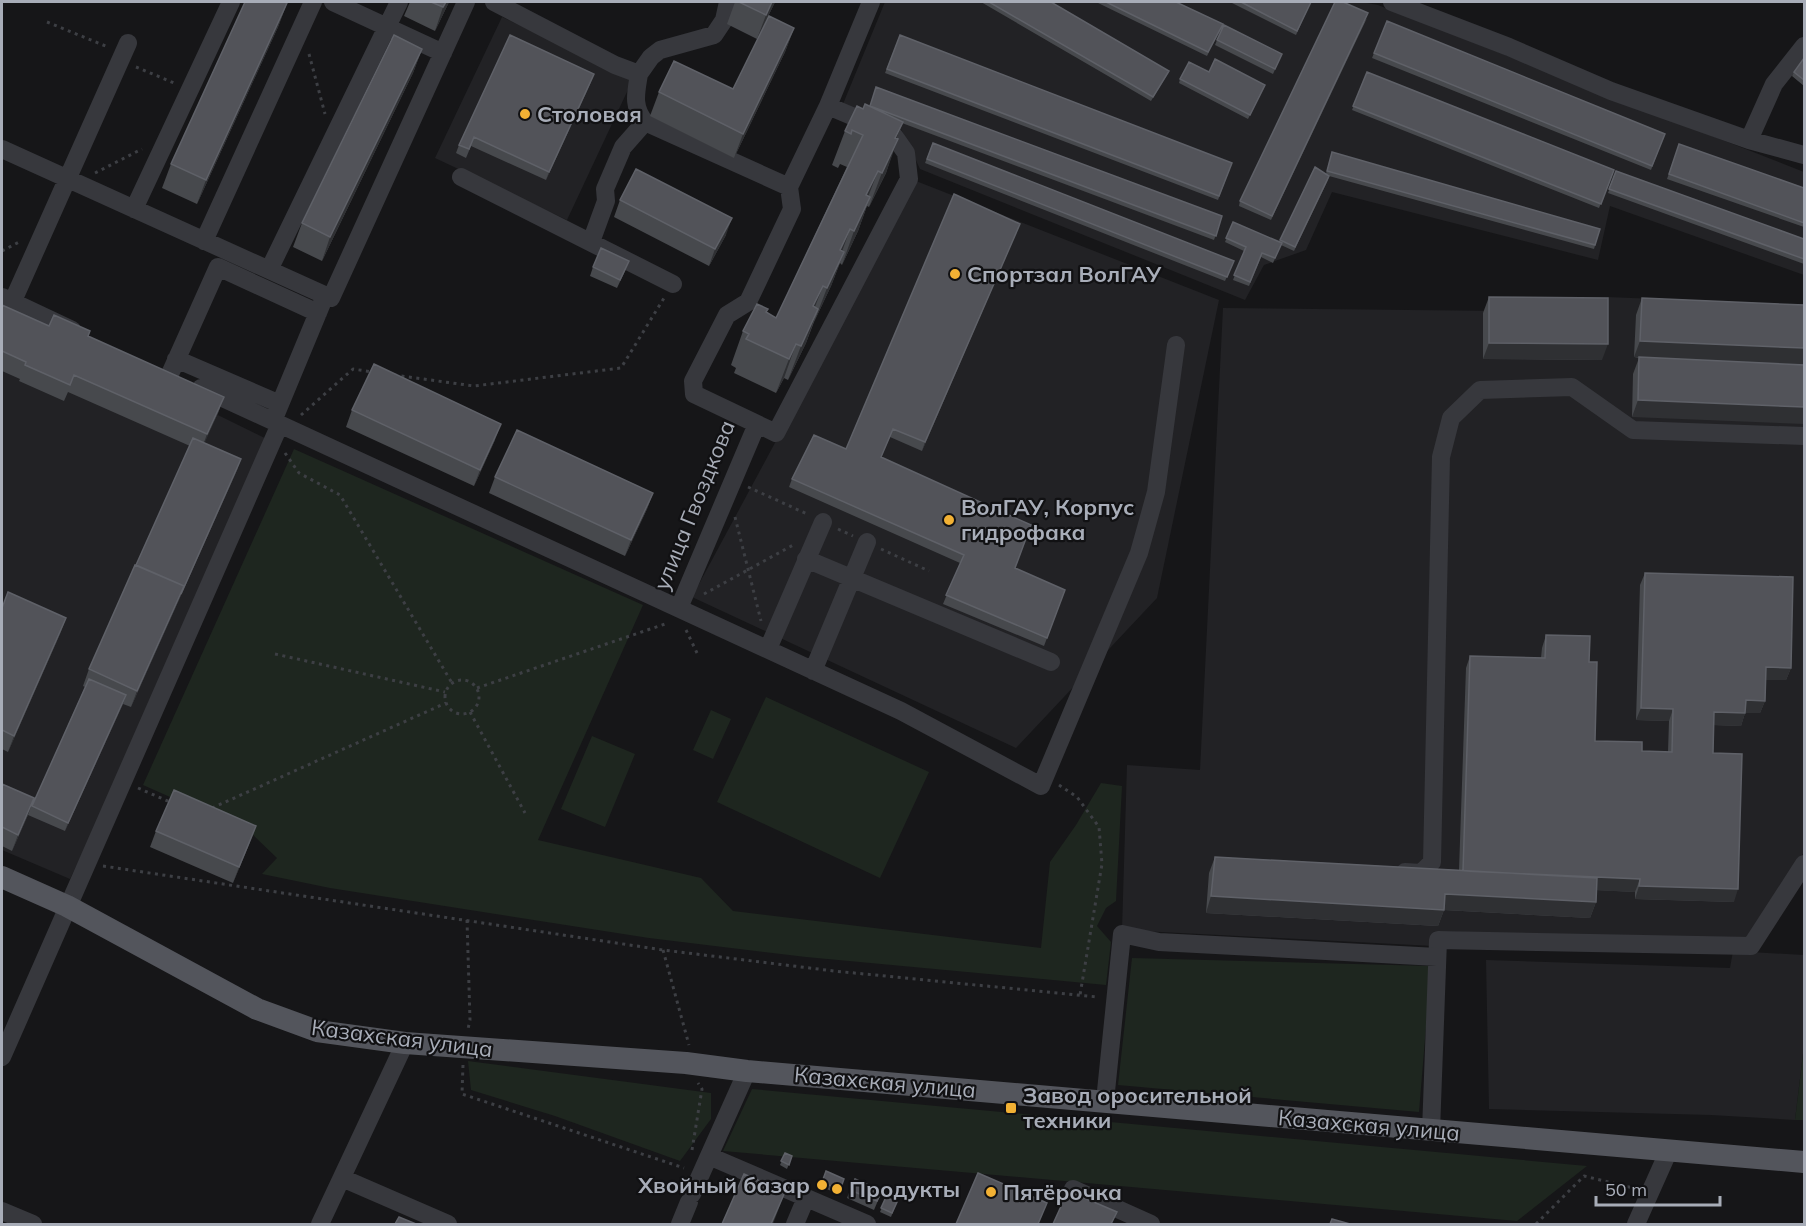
<svg xmlns="http://www.w3.org/2000/svg" width="1806" height="1226" font-family="Mulish,sans-serif">
	<rect width="100%" height="100%" fill="#161618"/>
	<path fill="#222225" d="M885,2H1361L1378,5L1804,172V275L1610,206L1598,260L1332,192L1306,250L1264,265L1245,300L920,169L901,129L843,104Z
		M502,17L633,79L567,220L435,158Z
		M916,181L1219,300L1157,598L1016,748L692,597Z
		M1607,297L1804,305V852L1747,941L1434,931L1433,946L1122,930L1127,765L1200,770L1223,308L1605,312Z
		M2,309L279,445L70,879L2,850Z
		M1733,951L1804,955V1046L1795,1120L1711,1115L1489,1109L1486,960L1730,968Z"/>
	<path fill="#1e261f" d="M294,449L643,605L538,840L701,878L733,911L1041,948L1050,862L1076,825L1101,783L1122,786L1116,901L1106,908L1097,926L1111,942L1106,985L806,957L649,938L330,888L262,874L277,858L251,833L143,785Z
		M766,697L929,772L880,878L717,802Z
		M711,710L731,719L713,759L693,750Z
		M592,736L635,754L605,827L561,809Z
		M1132,958L1431,966L1419,1112L1118,1085Z
		M1804,1046V1120H1795Z
		M468,1061L711,1093V1119L680,1161L555,1116L471,1090Z
		M752,1089L1587,1166L1517,1221L723,1151Z"/>
	<g fill="none" stroke-linecap="round" stroke-linejoin="round">
		<path stroke="#3d3f44" stroke-width="3" stroke-dasharray="3 4.5" stroke-linecap="butt" d="M47,22L108,47
			M309,54L325,114
			M136,67L174,83
			M95,173L142,149
			M2,251L21,241
			M394,375L474,386L621,368L664,298
			M301,415L353,369L372,372
			M285,453L299,473L340,495L452,683
			M748,487L807,514
			M735,517L761,621
			M838,529L853,536
			M881,549L929,571
			M704,594L795,544
			M686,630L698,655
			M275,654L445,692
			M445 697a17 17 0 1 1 34 0a17 17 0 1 1-34 0Z
			M477,688L668,623
			M470,712L525,813
			M1059,785L1077,797L1099,827L1102,864L1080,995
			M138,788L170,802
			M212,808L446,703
			M103,866L663,950L834,971L1098,997
			M467,920L470,1020L468,1029
			M663,950L689,1045
			M463,1065L462,1094L684,1168
			M692,1150L702,1089L698,1083
			M1536,1224L1584,1176L1633,1188"/>
		<path stroke="#37383d" stroke-width="18" d="M333,2L443,53
			M494,2L615,65L639,74L651,57L660,50L714,35L724,20L728,2
			M1392,2L1509,47L1611,91L1749,140L1804,155
			M639,74C636,93 632,106 645,122L789,187
			M1749,140L1774,84L1804,46
			M2,149L331,298L466,2
			M461,177L673,284
			M134,209L231,2
			M204,241L313,2
			M591,242L606,201L605,189L623,147L645,122
			M269,270L399,2
			M2,297L72,330
			M12,303L128,43
			M176,359L280,404
			M170,374L218,267L318,313
			M201,388L901,711L1041,786L1139,553L1156,492L1176,345
			M273,421L322,303
			M757,424L776,433L909,179L906,153L892,133L828,106
			M806,559L1051,662
			M679,608L757,424L694,394L693,381L727,315L748,302L792,209L789,187L828,106L871,2
			M768,649L823,522
			M813,671L867,542
			M1405,872L1421,873L1432,862L1441,457L1451,418L1480,390L1572,387L1633,430L1804,436
			M2,1057L280,424
			M1105,1101L1122,934L1159,942L1437,957
			M1431,1131L1438,940L1751,946L1804,864
			M709,1156L867,1224
			M342,1178L448,1224
			M1073,1189L1151,1224
			M692,1194L747,1071
			M2,1211L33,1224
			M320,1224L405,1043
			M680,1224L689,1202
			M795,1224L806,1198
			M1636,1224L1669,1150"/>
		<path stroke="#53555c" stroke-width="22" d="M2,877L67,906L257,1009L317,1031L405,1043L686,1063L747,1071L1804,1162"/>
	</g>
	<path fill="#47494d" d="M410,2H449L435,31L404,16Z
		M735,2H775L757,39L727,24Z
		M981,2H1051L1167,75L1151,101Z
		M1096,2H1176L1223,24L1207,56Z
		M1230,2H1311L1296,35Z
		M287,3L278,27L197,204L162,188L171,164Z
		M1367,18L1271,220L1239,206L1240,201Z
		M1387,21L1665,134L1651,170L1372,58Z
		M794,28L785,52L734,158L650,116L659,92L733,89Z
		M900,35L1232,163L1218,200L885,73Z
		M1217,40L1282,54L1273,74L1215,45Z
		M422,49L413,73L322,261L293,247L302,223Z
		M1804,58V86L1792,76L1794,72Z
		M1209,72L1265,85L1248,119L1179,83L1180,79Z
		M1367,72L1614,170L1599,208L1352,110Z
		M591,82L546,180L471,146L466,158L456,153L459,145Z
		M870,106L1222,216L1214,240L902,123L886,173L869,207L867,206L858,231L842,265L840,263L831,286L814,322L806,343L788,380L784,378L776,393L734,373L736,368L731,365L743,331L766,313L776,318L847,167L840,164L838,168L832,165L845,131L863,109Z
		M933,143L1234,261L1225,281L925,163Z
		M1679,144L1804,188V227L1667,179Z
		M1332,152L1600,229L1594,249L1329,176L1328,180L1294,251L1281,245L1273,263L1261,257L1249,286L1233,280L1244,251L1225,242L1233,222L1279,242L1315,167L1326,174Z
		M1616,171L1804,239V264L1608,193Z
		M620,200L726,235L709,266L614,217Z
		M1020,224L922,451L890,437L881,457L1015,568L1065,590L1044,646L943,604L960,563L789,487L792,479L846,449Z
		M593,267L626,269L617,288L590,276Z
		M1489,297L1602,360L1483,359V313Z
		M1642,298L1804,305L1632,417L1633,374L1639,358L1634,357L1636,315Z
		M2,305L49,326L88,337L224,397L218,413L204,443L238,468L131,707L123,704L65,831L28,815L12,851L2,846V784L32,806L85,687L83,686L89,669L190,446L68,392L64,401L19,381L20,379L2,371Z
		M352,410L495,440L474,486L346,427Z
		M495,477L653,493L647,509L625,556L489,493Z
		M1645,573L1791,668L1786,680H1765V701L1760,713H1745L1741,726L1714,725L1713,753L1734,902L1635,899V892L1597,890L1596,902L1590,918L1444,910L1438,926L1206,913L1209,873L1215,857L1459,870L1466,668L1470,656L1541,658L1542,648L1546,635L1589,662L1595,741L1642,751L1668,752L1669,721L1636,720L1640,585Z
		M2,608L66,618L60,634L8,752L2,749Z
		M156,831L250,842L233,883L150,847Z
		M785,1153L792,1156L787,1169L780,1165Z
		M826,1171L844,1179L838,1194L820,1186Z
		M850,1190L882,1191L874,1210L847,1198Z
		M886,1197L897,1202L891,1217L880,1212Z"/>
	<path fill="#2f3033" d="M446,2H449L435,31L443,7Z
		M772,2H775L757,39L766,15Z
		M287,3L278,27L197,204L206,180Z
		M794,28L785,52L734,158L743,134Z
		M422,49L413,73L322,261L330,237Z
		M594,74L591,82L546,180L549,172Z
		M903,122L891,154L898,139L886,173L869,207L895,138Z
		M878,171L865,205L866,195Z
		M870,197L858,231L842,265L854,231Z
		M732,218L726,235L709,266L715,249Z
		M1020,224L1016,233L922,451L925,442Z
		M850,229L838,263L840,250Z
		M844,252L831,286L814,322L827,288Z
		M823,286L810,320L813,306Z
		M818,309L806,343L788,380L801,346Z
		M1640,341L1804,348V365L1634,357Z
		M1489,343L1608,344L1602,360L1483,359Z
		M796,344L784,378L776,393L789,359Z
		M224,397L218,413L201,451L207,434Z
		M1638,400L1804,407V424L1632,417Z
		M501,424L495,440L474,486L480,470Z
		M241,459L238,468L131,707L137,691Z
		M653,493L647,509L625,556L631,540Z
		M66,618L60,634L8,752L14,736Z
		M1766,667L1791,668L1786,680H1761Z
		M126,695L123,704L65,831L68,823Z
		M1746,700L1765,701L1760,713H1741Z
		M1641,708L1673,709L1669,721L1636,720Z
		M1714,712L1745,713L1741,726L1710,725Z
		M34,798L28,815L12,851L18,835Z
		M256,826L250,842L233,883L239,867Z
		M1463,872L1640,879L1635,892L1458,884Z
		M1639,886L1738,889L1734,902L1635,899Z
		M1445,894L1596,902L1590,918L1444,910L1438,926L1206,913L1211,896Z
		M785,1192L773,1224H771Z"/>
	<path fill="#525359" stroke="#5f6168" stroke-width="1.5" d="M245,2H284L287,3L206,180L171,164Z
		M431,2H446L443,7Z
		M739,2H772L766,15Z
		M989,2H1051L1169,71L1153,97Z
		M1106,2H1176L1223,24L1208,52Z
		M1241,2H1311L1297,31Z
		M1335,2H1343L1368,13L1272,216L1240,201Z
		M769,16L794,28L743,134L659,92L674,61L733,89Z
		M1387,21L1665,134L1652,166L1374,53Z
		M1224,25L1282,54L1275,69L1217,40Z
		M394,35L422,49L330,237L302,223Z
		M510,35L594,74L549,172L474,137L469,149L459,145Z
		M900,35L1232,163L1219,196L887,69Z
		M1804,58V80L1794,72Z
		M1215,59L1265,85L1250,115L1180,79L1189,62L1209,72Z
		M1367,72L1614,170L1601,204L1353,106Z
		M876,87L1222,216L1216,236L870,106Z
		M865,104L903,122L895,138L898,139L882,173L878,171L866,195L870,197L854,231L850,229L840,250L844,252L827,288L823,286L813,306L818,309L801,346L796,344L789,359L746,339L749,334L743,331L757,304L768,309L766,312L776,318L863,135L852,130L851,134L845,131L857,106L863,109Z
		M933,143L1234,261L1227,277L927,159Z
		M1679,144L1804,188V223L1669,174Z
		M1332,152L1600,229L1595,245L1327,171Z
		M1315,167L1329,176L1295,247L1280,240Z
		M636,169L732,218L715,249L620,200Z
		M1616,171L1804,239V259L1609,189Z
		M954,194L1020,224L925,442L893,429L881,457L1031,525L1015,568L1065,590L1047,638L946,595L964,555L792,479L814,435L846,449Z
		M1233,222L1282,243L1275,258L1262,253L1250,282L1234,275L1246,247L1226,238Z
		M601,248L629,261L620,280L593,267Z
		M1489,297L1608,298V344L1489,343Z
		M1642,298L1804,305V348L1640,341Z
		M2,305L49,326L54,315L90,331L88,336L224,397L207,434L74,375L70,385L25,365L26,362L2,351Z
		M1639,357L1804,365V407L1638,400Z
		M374,364L501,424L480,470L352,410Z
		M517,430L653,493L631,540L495,477Z
		M193,438L241,459L181,594L184,586L136,565Z
		M135,565L184,586L137,691L89,669Z
		M1645,573L1793,577L1791,668L1766,667L1765,701L1746,700L1745,713L1714,712L1713,753L1742,754L1738,889L1639,886L1640,879L1463,871L1470,656L1545,658L1546,635L1590,636L1589,662H1597L1595,741L1642,742V751L1672,752L1673,709L1641,708Z
		M8,592L66,618L14,736L2,730V608Z
		M89,679L126,695L68,823L32,806Z
		M2,784L34,798L18,835L2,827Z
		M174,790L256,826L239,867L156,831Z
		M1215,857L1597,878L1596,902L1445,894L1444,910L1211,896Z
		M785,1153L792,1156L789,1165L781,1161Z
		M826,1171L844,1179L840,1190L822,1182Z
		M978,1173L1047,1203L1038,1224H956Z
		M744,1174L785,1192L771,1224H722Z
		M855,1179L882,1191L877,1201L850,1190Z
		M1068,1191L1117,1212L1111,1224H1053Z
		M886,1197L897,1202L892,1213L881,1208Z
		M399,1217L416,1224H395Z
		M1332,1219L1350,1224H1330Z"/>
	<g fill="#f2b134" stroke="#111113" stroke-width="2">
		<circle cx="525" cy="114" r="6"/>
		<circle cx="955" cy="274" r="6"/>
		<circle cx="949" cy="520" r="6"/>
		<rect x="1005" y="1102" width="12" height="12" rx="3"/>
		<circle cx="822" cy="1185" r="6"/>
		<circle cx="837" cy="1189" r="6"/>
		<circle cx="991" cy="1192" r="6"/>
	</g>
	<g text-anchor="middle" dominant-baseline="central" stroke-width="4.5" stroke-linejoin="round" paint-order="stroke">
		<g font-size="22" font-weight="bold" fill="#a8adb8" stroke="#111113" text-anchor="start">
			<text x="537" y="114">Столовая</text>
			<text x="967" y="274">Спортзал ВолГАУ</text>
			<text x="961" y="507">ВолГАУ, Корпус<tspan x="961" dy="25">гидрофака</tspan></text>
			<text x="1023" y="1095">Завод оросительной<tspan x="1023" dy="25">техники</tspan></text>
			<text x="810" y="1185" text-anchor="end">Хвойный базар</text>
			<text x="849" y="1189">Продукты</text>
			<text x="1003" y="1192">Пятёрочка</text>
		</g>
		<g font-size="22" fill="#a8adb8" stroke="#111113">
			<text transform="translate(694 505) rotate(-68)">улица Гвоздкова</text>
			<text transform="translate(402 1038) rotate(7)">Казахская улица</text>
			<text transform="translate(885 1082) rotate(5)">Казахская улица</text>
			<text transform="translate(1369 1125) rotate(5)">Казахская улица</text>
		</g>
	</g>
	<rect width="1806" height="1226" fill="none" stroke="#a8adb8" stroke-width="6"/>
	<path d="M1596 1196v9h124v-9" fill="none" stroke="#a8adb8" stroke-width="3"/>
	<text x="1605" y="1196" font-size="18" fill="#a8adb8" stroke="#111113" stroke-width="4.5" paint-order="stroke">50 m</text>
</svg>
